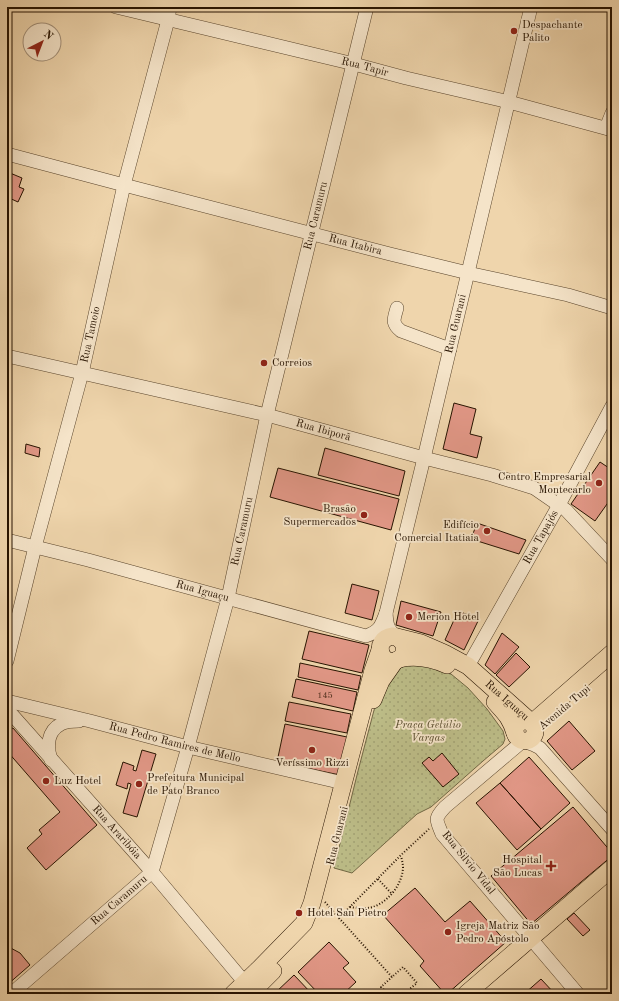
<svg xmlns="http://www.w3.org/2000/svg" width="619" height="1001" font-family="'Old Standard TT',serif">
	<defs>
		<pattern id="park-dots" width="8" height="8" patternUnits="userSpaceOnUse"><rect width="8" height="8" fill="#bcbc87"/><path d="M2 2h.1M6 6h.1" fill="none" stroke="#a2a173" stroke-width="1.8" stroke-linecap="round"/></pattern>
	</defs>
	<rect width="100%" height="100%" fill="#efd5ac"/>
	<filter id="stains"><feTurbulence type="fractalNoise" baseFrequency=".005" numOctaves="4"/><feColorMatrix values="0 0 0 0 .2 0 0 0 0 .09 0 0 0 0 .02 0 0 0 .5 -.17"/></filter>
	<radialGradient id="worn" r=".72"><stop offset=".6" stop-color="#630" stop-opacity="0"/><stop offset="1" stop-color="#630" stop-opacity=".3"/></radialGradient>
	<path fill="url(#park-dots)" stroke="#726844" d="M404,663L431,664L451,674L468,688L487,709L503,731L505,739L503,744L483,761L431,807L417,814L352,873L334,868L358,771L378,695Z"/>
	<path fill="#e19786" stroke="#271300" d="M10,173L22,178L19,187L24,189L18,202L7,197V181Z
		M454,403L476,409L470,434L482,437L477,458L443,449Z
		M26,444L40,448L39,457L25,453Z
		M325,448L405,471L399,496L318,475Z
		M600,462L612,470V497L595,521L571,504Z
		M278,468L399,499L391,530L270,497Z
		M477,523L526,540L519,554L471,539Z
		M352,584L379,591L372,620L345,613Z
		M401,601L441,612L433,636L396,625Z
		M458,611L479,619L464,650L445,640Z
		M309,631L369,645L362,673L302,659Z
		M502,633L519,647L495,674L485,665Z
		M516,653L530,667L509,687L496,675Z
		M300,663L361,676L358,690L298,677Z
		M296,679L357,692L353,711L292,697Z
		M289,702L351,714L347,733L285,721Z
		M569,721L595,751L572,770L547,741Z
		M285,724L347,737L340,775L277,762Z
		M13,728L97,825L46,870L27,848L42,834L39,830L60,812L7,751V730Z
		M142,750L156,754L137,817L123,813L131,784L128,783L127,789L116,785L123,762L134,766L133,770L136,771Z
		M442,753L459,774L443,787L422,763L429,757L433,761Z
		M529,757L570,803L541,829L500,783Z
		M500,783L541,829L517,850L476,803Z
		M573,807L612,853V856L531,924L491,876Z
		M415,888L445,922L470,901L506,942L447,994H445L420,966L424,961L383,915Z
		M574,913L590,930L583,936L567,919Z
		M329,942L349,963L343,968L356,982L343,994H319L298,972Z
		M7,946L20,953L30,965L7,985Z
		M294,975L312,994H275V993Z
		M541,979L555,994H524Z"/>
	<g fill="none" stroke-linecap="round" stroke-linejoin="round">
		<g stroke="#59442b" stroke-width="14">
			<g id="minor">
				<path id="s1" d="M116,7L354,64L406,78L509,102L612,130"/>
				<path d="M606,128L612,113"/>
				<path id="s2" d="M7,154L124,185L390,254L468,273L568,295L612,308"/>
				<path d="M397,308C394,319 391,323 401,331L450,349"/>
				<path id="s3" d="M7,356L267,415L424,458L492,475L534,488L566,510L612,559"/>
				<path id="s4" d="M7,540L88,560L366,636C380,631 381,626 386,613"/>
				<path id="s5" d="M397,637C387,629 387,625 386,613L424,458L531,7"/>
				<path id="s6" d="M7,661L35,547L82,373L124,185L168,20L170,7"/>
				<path id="s7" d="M468,666L559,505L612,406"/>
				<path id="s8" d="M7,701L90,721L188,747L343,783"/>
				<path id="s9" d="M7,709L152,872L251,990"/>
				<path d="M51,760C47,747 47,731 61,724C66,721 73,721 79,721"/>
				<path id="s10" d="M11,994L152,872L188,747L228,598L267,415L367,7"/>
				<path d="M578,994L442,834C436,819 434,819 445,807L523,741L534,745L540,748L612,829"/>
			</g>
		</g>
		<g stroke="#271300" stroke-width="18">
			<g id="major">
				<path id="s11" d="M397,637C402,641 405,644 404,650C404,655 402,658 397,660C381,668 371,639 393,636L421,643L444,653L468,666L532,723L612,653"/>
				<path d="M399,659C416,655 431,658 447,665"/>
				<path d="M373,700L381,681L395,661"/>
				<path d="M495,702C505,713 510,717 515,733"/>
				<circle cx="525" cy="731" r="10"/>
				<path d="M233,994L258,970L304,923L312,903L373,670L380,650"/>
				<path d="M250,994L273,971"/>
				<path d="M466,994L612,868"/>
			</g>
		</g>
		<path stroke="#271300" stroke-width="2" stroke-dasharray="1 2" stroke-linecap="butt" d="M378,879L392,894
			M325,902L339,918L401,855L429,829
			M350,907C357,908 365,909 373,907C388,902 402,885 403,868C403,864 402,860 401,856
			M339,918L392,977L403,967L417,983L406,992L408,994
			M388,994L381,987L392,977"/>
		<use href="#minor" stroke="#f5e4c9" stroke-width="13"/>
		<use href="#major" stroke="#efd5ac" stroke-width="17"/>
	</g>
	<g fill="#8f2418" stroke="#f5e4c9" stroke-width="1.5">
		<circle cx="514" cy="31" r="4"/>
		<circle cx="264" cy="363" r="4"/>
		<circle cx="599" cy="483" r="4"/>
		<circle cx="364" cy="515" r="4"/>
		<circle cx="487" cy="531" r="4"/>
		<circle cx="409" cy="617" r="4"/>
		<circle cx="312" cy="750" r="4"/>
		<circle cx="46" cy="781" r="4"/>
		<circle cx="139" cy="784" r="4"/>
		<path d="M549 860h4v4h4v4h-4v4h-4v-4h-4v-4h4z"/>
		<circle cx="299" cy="913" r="4"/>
		<circle cx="448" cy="932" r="4"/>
	</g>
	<g text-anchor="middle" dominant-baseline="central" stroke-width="3.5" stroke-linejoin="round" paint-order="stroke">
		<g font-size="9" fill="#563422">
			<text x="325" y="695">145</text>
		</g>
		<g font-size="11" fill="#271300" stroke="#f5e4c9" text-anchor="start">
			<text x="522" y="25">Despachante<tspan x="522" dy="13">Palito</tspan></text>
			<text x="272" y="363">Correios</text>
			<text x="591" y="477" text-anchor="end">Centro Empresarial<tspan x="591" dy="13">Montecarlo</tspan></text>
			<text x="356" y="509" text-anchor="end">Brasão<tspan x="356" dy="13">Supermercados</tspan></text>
			<text x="479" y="525" text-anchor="end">Edifício<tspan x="479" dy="13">Comercial Itatiaia</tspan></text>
			<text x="417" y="617">Merion Hotel</text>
			<text x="312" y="763" text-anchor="middle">Veríssimo Rizzi</text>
			<text x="147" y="778">Prefeitura Municipal<tspan x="147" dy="13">de Pato Branco</tspan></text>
			<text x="54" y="781">Luz Hotel</text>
			<text x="542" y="860" text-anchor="end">Hospital<tspan x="542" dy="13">São Lucas</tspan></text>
			<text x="307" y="913">Hotel San Pietro</text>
			<text x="456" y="926">Igreja Matriz São<tspan x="456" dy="13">Pedro Apóstolo</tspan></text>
		</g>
		<g font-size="11" fill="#271300" stroke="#f5e4c9">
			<text stroke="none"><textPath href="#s1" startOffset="256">Rua Tapir</textPath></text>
			<text stroke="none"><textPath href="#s10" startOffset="863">Rua Caramuru</textPath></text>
			<text stroke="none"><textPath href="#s2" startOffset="360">Rua Itabira</textPath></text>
			<text stroke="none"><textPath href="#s5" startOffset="325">Rua Guarani</textPath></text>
			<text stroke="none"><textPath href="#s6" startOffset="337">Rua Tamoio</textPath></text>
			<text stroke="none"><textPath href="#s3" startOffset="325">Rua Ibiporã</textPath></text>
			<text stroke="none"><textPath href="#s10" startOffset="539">Rua Caramuru</textPath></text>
			<text stroke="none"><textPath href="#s7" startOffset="148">Rua Tapajós</textPath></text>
			<text stroke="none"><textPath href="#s4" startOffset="202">Rua Iguaçu</textPath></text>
			<text stroke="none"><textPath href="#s11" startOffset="206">Rua Iguaçu</textPath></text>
			<text transform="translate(565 708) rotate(-40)">Avenida Tupi</text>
			<text stroke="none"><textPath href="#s8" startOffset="173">Rua Pedro Ramires de Mello</textPath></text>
			<text stroke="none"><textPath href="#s9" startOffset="165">Rua Araribóia</textPath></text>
			<text transform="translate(338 836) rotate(-76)">Rua Guarani</text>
			<text transform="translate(468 863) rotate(51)">Rua Silvio Vidal</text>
			<text stroke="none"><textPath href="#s10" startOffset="143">Rua Caramuru</textPath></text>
		</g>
		<g font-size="11" font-style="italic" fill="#5b4e2f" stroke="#f5e4c9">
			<text x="428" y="725">Praça Getúlio<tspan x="428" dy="13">Vargas</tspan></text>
		</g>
	</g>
	<rect width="619" height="1001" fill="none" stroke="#efd5ac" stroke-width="24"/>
	<rect x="8" y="8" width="603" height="985" fill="none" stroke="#271300" stroke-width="2"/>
	<rect x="12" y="12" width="595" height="977" fill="none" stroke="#271300"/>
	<g transform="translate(42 42) rotate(42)"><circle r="19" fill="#f5e4c9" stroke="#a39079"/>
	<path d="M0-3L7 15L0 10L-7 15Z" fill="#8f2418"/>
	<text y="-6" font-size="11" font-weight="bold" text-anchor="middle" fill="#271300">N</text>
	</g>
	<rect width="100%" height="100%" filter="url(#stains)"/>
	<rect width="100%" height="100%" fill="url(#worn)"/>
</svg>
